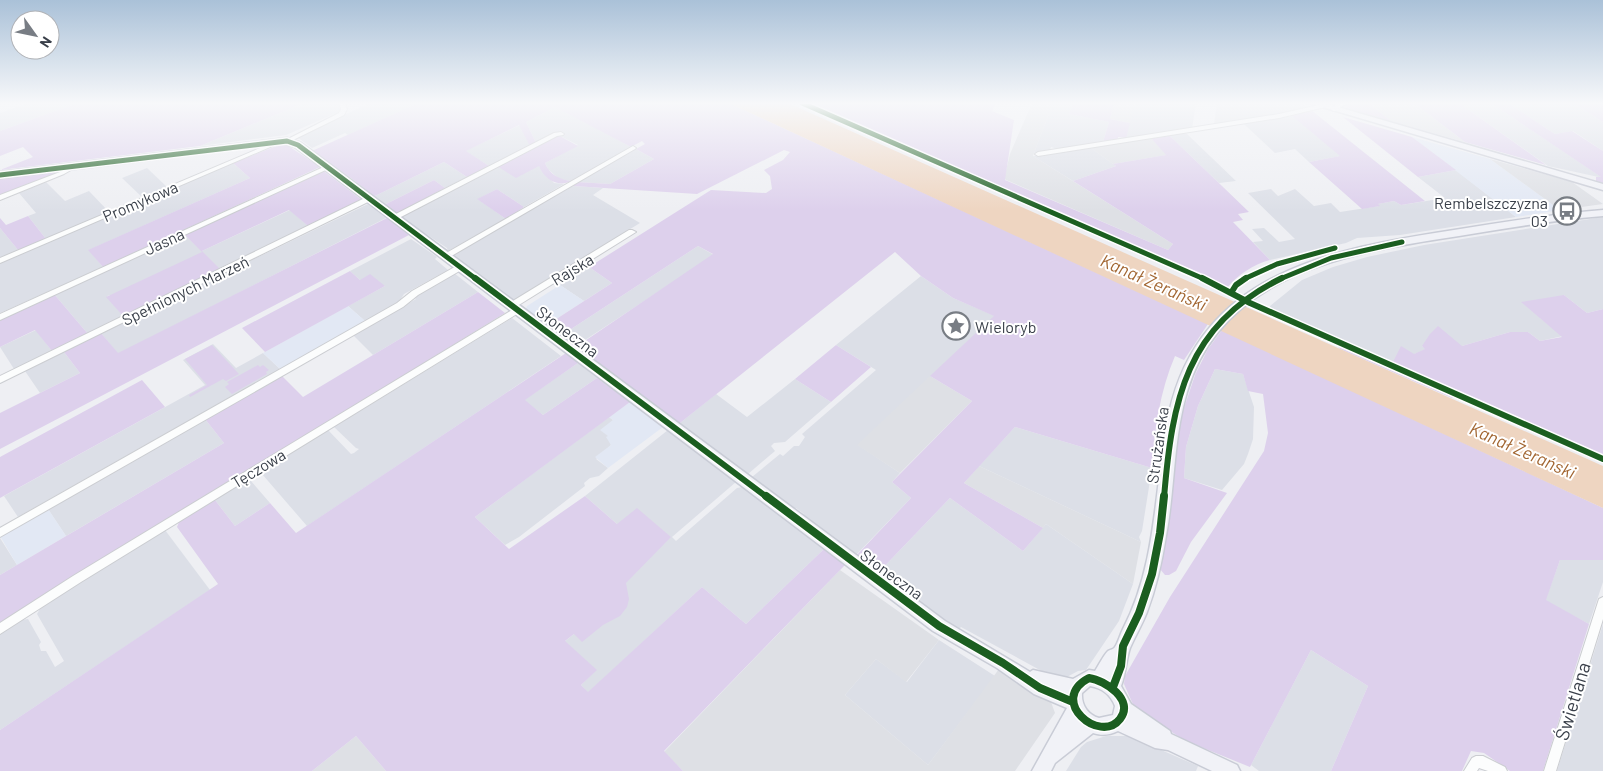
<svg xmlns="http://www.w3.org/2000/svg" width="1603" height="771" font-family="Barlow,sans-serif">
	<rect width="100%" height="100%" fill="#eeeff3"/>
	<path fill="#dcdfe7" d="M28,103H77L0,131V113Z
		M304,103H338L341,111L286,135L200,146Z
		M370,103H418L348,135L345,133L312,148L297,137Z
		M1053,103H1073L1069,114L1109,122L1103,142L1057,149L1051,147L1050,150L1034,153Z
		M1135,103H1196L1192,129L1124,138Z
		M1459,103H1491L1603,178L1548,166Z
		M1508,103H1573L1603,122V151L1573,131L1555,134Z
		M555,107L584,121L631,147L571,181L559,179L548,169L545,163L578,145L558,135L561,132H556L536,143L526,122Z
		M1293,116L1341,156L1309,162L1295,149L1275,153L1244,124Z
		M520,125L530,145L489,166L465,151Z
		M1179,133L1187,134L1236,181L1219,183L1169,135Z
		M1082,148H1091L1116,166L1073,181L1033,156Z
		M636,149L654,159L610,184L577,182Z
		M444,162L467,177L445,188L434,180L384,205L373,197Z
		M233,163L250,178L89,250L103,267L0,313V263Z
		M497,166H539L554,183L564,184L524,207L497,189L478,199L506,219L448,251L447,248L399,216Z
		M147,168L167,187L143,198L122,178Z
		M1456,170L1516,217L1400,235L1357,238L1346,243L1270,260L1253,242L1263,241L1252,229L1264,228L1279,242L1295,239L1248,193L1271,189L1278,196L1295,189L1314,206L1331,203L1340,212L1379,206L1377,204L1394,201L1401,205L1445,198L1418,177Z
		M46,182L65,201L89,191L109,212L46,239L28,216L36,213L19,193Z
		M573,186L603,188L593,195L640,223L515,300L453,254Z
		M368,204L386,218L118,354L101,333Z
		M290,210L308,226L220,269L107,296L123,316L88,334L54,294L184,234L202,251Z
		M1603,217V309L1587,313L1564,295L1540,318L1563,336L1540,341L1528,332H1510L1462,346H1422L1426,349L1392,364L1270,309V306L1302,280L1333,267L1367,257L1424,245Z
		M0,228L18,250L0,258Z
		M411,239L437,257L435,259L448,270L404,294L399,302L365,321L348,306L385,286L360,280L350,271Z
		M698,246L714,255L576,346L562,335Z
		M589,267L612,283L584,301L560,285Z
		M454,273L478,292L373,355L353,335L416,299L413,296Z
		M921,276L953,298L995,316L858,445L900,473L892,482L911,498L856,555L802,518L804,514L796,508L791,509L753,481L752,477L780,454L783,456L794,446H799L805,437L802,434L876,370L836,345Z
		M512,318L561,356L307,526L262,474L264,469L328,430L351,454L354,453L359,449L356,448L334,427Z
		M36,330L52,351L14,369L0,347Z
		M213,344L236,368L263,353L280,369L18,517L4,496L205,385L183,360Z
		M64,352L80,373L40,393L25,371Z
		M578,363L597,378L543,415L524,400Z
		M1215,369L1243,374L1254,407L1253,439L1248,454L1244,464L1222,490L1184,478L1186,447L1198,406Z
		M795,379L831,402L785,442L774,443L771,446L775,451L748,474H744L680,423L716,394L747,417Z
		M609,417L613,420L608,436L611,445L596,459L608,468L599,476L590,478L584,483L585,486L519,537L505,545L475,517Z
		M205,419L224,443L66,536L48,509Z
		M1015,427L1152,468L1142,531L1139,537L1141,542L979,466Z
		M668,430L736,482L672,537L676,541L737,488L742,487L824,549L746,624L702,587L588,693L581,685L596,670L564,642L574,634L617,524L585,496Z
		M245,481H251L270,503L235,526L215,500Z
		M950,498L1023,551L1046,524L1133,584L1119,621L1086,670L1078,671L1065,678L1049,675L961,627L957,631L877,574Z
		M165,530L210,590L0,730V633L21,620L28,619L41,642L39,645L41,651H46L55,667L64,661L37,614L41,607Z
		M0,538L17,565L0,575Z
		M1560,560H1603V582L1589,624L1545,601Z
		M1603,624V771H1557Z
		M939,640L995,676L928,765L845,695L876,659L907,682Z
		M1311,650L1368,686L1331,771H1259L1251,765Z
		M1106,736H1129L1198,766L1196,771H1066L1081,747L1087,742Z"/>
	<path fill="#e2e8f4" d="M1412,137L1490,159L1560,210L1516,217Z
		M560,285L584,301L547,325L526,309L527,306Z
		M348,306L365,321L280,369L263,353Z
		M630,402L663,427L608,468L595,457L611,445L606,437L608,436L600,430L613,420L609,417Z
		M48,509L66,536L17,565L0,536Z"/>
	<path fill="#dee0e5" d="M1032,103H1053L1033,156L1173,244L1168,250L1004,179L1010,154Z
		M1114,103H1135L1130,123L1110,119Z
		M1217,103H1298L1310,107L1271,116L1214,124Z
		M1368,103H1414L1465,142L1391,121Z
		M1151,138L1167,155L1113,164L1091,148Z
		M1490,159L1572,182L1603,204L1560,210Z
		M930,376L972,401L900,473L857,445Z
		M979,466L1141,542L1133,584L1046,524L1043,528L964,483Z
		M840,570L939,640L906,682L876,659L845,695L928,765L999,669L1051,702L1055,713L1015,771H683L664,752Z
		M356,736L386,771H312Z"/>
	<path fill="#ddd0ec" d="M77,103H304L200,146L0,170L33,157L23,147L0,156V131Z
		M418,103H729L1208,324L1184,360L1175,356C1160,391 1154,431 1152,468L1015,427L964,483L1043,528L1023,551L950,498L877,574L854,558L911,498L892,482L972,401L930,376L994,316L953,298L921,276L895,252L680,423L573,349L713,254L698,246L562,335L547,325L612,283L589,267L711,190L766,193L772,189L770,176L764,170L783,160L790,152L784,150L697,194L573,186L577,182L610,184L654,159L636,149L645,144L642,141L631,147L555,107L526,122L536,143L530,146L519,125L466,151L489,166L467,177L444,162L373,197C355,178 333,167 312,151Z
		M806,103H996L992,111L1014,120L1005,180L1168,250L1173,244L1073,181L1116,166L1113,164L1166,155L1151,138L1169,135L1249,212L1238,214L1243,220L1233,222L1270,260C1254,264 1237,275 1227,288L1183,266L1148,253Z
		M1073,103H1114L1110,119L1130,123L1126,138L1118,137V139L1103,142L1109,122L1069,114Z
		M1355,103H1368L1391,121L1346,108L1343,105Z
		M1414,103H1459L1546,165L1465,142Z
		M1491,103H1508L1555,134L1572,131L1603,151V183L1596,181V177H1601Z
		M1573,103H1603V122Z
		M1311,110L1425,201L1401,205L1394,201L1378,204L1380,206L1362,209L1309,162L1340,156L1291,115Z
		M1343,117L1412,137L1456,170L1418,177Z
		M558,135L578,146L545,163C550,175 559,179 571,181C558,188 544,179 539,166L516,178L497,166Z
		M279,145H287L320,167L103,267L88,250L250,178L233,163Z
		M61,170L58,173L0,196V178Z
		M321,172H325L362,200L308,226L289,210L202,251L220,269L123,316L106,297L202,252L184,234Z
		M434,180L445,188L396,214L384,205Z
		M497,189L524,207L506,219L477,199Z
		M28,216L46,239L18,250L0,228V218L6,225Z
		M387,218L409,235L0,449V413L80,373L64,352L101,333L118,353Z
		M350,271L360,280L370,274L385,286L265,352L242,328Z
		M478,292L505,313L0,624V575L224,443L205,419L282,376L303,397Z
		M54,294L88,334L52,351L35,330L0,347V319Z
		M1564,295L1587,313L1603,309V456L1461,394L1452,398L1340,349L1336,344L1338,339L1392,364L1401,346L1414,354L1425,349L1422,346L1430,334L1438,326L1462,346L1510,332H1528L1540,341L1562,337L1521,302Z
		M1222,330L1603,508V560H1560L1546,600L1589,624L1543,771H1510L1484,753L1471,751L1462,771H1331L1368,686L1311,650L1250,767L1186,741L1135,709L1124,684L1125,676L1170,597L1264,451L1268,433L1263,394L1248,391L1243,374L1215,369L1198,406L1186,447L1184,478L1227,493L1191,542L1176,571L1169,575H1165L1160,569L1180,420L1195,375L1208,349Z
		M212,345L239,374L226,381L223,379L190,397L189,395L207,385L185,359Z
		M836,345L871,367L831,402L795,379Z
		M566,353L578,363L525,400L543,415L597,378L630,402L475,517L509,549L585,496L617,524L637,508L671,537L626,583L629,599L627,607L620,616L603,625L582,642L574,634L565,641L597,670L581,685L588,692L702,587L746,624L824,549L845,565L664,751L683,771H386L356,736L312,771H0V730L218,584L177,527L179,522L215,500L235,526L270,503L296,533Z
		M258,365L260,367L263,365L269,370L266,372L267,374L232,394L225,387L229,384L227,382Z
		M142,380L165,407L0,498V457Z"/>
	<path fill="#eed5c1" d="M729,103H788L1603,466V508Z"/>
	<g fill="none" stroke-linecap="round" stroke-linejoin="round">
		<g stroke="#cbcdd1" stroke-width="2">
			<path id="street" d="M339,103H345L347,109L344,115L289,142L284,141L0,263V258L279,140L284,141L339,113L341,109Z
				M1339,103H1349L1340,107L1337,111H1333L1332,110L1335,105Z
				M1323,104L1325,105V107L1279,118L1038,156L1035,154L1038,152L1279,114Z
				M561,132L564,134L563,135L557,136L397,219H394L390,217L554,133Z
				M633,146L636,148L635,149L448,258H442L441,256Z
				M76,163L78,164V166L64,174L0,200V195L60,172Z
				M328,165L331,167L330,168L0,320V314Z
				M367,197H370L374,199L0,383V376Z
				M629,230H632L636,232L514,308H508L507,306L508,304Z
				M460,264L464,267L463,269L418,295L403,307L0,537V528L397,303L412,291Z
				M517,307L521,310L520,312L81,582L0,634V623L73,576Z
				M1603,597V619L1556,771H1544L1598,602L1599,599Z
				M1476,756H1483L1505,767L1507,771H1488L1479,768L1477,771H1464L1472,758Z"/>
		</g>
		<g stroke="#c9ccd6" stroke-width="3">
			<path id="secondary" d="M1309,103H1324L1603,184V190Z
				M287,138L301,143L945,621L1030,672L1033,670L1073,679L1089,670L1095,671C1099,665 1103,656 1108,651C1111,649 1113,650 1115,647C1118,643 1120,635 1123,629C1158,562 1154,485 1169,413C1200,272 1332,249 1454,230C1503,222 1553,214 1603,210V216C1555,220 1507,228 1459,236C1353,252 1222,272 1187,392C1173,439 1175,489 1166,536C1162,562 1156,588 1147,612C1142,625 1135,636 1130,648C1126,659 1126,674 1121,686L1131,704L1170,731L1171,734L1237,765L1240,771H1212L1168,750L1155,748L1118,731C1110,735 1102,736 1093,733L1055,763L1051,771H1032L1067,708L1034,694L997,668L933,631L295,147L286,144L271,145L0,178V172ZM1090,686C1102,688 1111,695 1115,706L1113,715L1099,718C1088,715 1081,705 1082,693Z"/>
		</g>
		<use href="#street" fill="#fcfdfd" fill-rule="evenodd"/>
		<use href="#secondary" fill="#f1f2f7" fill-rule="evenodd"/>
		<g stroke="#fff" stroke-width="8">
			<path id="cycleway-far2" d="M802,103L1204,279
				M0,175L287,141L298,145L476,279
				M1244,279L1277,264L1335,248
				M1280,279L1331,258L1402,242"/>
		</g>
		<g stroke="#fff" stroke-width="9">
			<path id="cycleway-far1" d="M475,278L768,498
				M1202,278L1250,303L1603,459
				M1231,293L1236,285L1246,278
				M1164,498C1172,400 1186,325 1282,278"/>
		</g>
		<g stroke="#fff" stroke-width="11">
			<path id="cycleway" d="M766,496L939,626L1003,663L1040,688L1073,702
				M1089,678C1105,680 1135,700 1120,719C1100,745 1047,700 1089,678Z
				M1113,687L1121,666L1123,646L1139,613L1152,574L1160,533L1164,496"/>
		</g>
		<use href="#cycleway-far2" stroke="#1b5e20" stroke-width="5"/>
		<use href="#cycleway-far1" stroke="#1b5e20" stroke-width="6"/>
		<use href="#cycleway" stroke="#1b5e20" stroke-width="8"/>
	</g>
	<linearGradient id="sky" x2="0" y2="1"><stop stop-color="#aac1d8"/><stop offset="0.49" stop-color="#f7f8fa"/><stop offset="1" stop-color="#f7f8fa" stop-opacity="0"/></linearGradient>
	<rect width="1603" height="211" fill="url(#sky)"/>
	<defs>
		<g id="bus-ring" transform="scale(1.4375)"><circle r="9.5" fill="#fff" stroke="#787d84" stroke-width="1.5"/><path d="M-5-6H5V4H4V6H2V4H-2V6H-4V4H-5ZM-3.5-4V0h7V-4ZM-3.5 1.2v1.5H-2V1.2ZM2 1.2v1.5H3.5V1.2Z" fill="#787d84"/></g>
		<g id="sight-ring" transform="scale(1.4375)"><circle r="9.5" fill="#fff" stroke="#787d84" stroke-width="1.5"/><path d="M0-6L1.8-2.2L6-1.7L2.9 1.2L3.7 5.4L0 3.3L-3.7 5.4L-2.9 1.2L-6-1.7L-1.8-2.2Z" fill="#787d84"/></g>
	</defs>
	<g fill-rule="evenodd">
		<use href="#bus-ring" x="1567" y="211"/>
		<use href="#sight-ring" x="956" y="326"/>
	</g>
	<g text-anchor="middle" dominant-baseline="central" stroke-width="4" stroke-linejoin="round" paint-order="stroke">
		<g font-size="16" fill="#393f49" stroke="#fff">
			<text transform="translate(140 201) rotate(-23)">Promykowa</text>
			<text transform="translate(164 241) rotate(-25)">Jasna</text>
			<text transform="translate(572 269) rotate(-31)">Rajska</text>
			<text transform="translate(185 290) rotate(-26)">Spełnionych Marzeń</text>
			<text transform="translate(568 331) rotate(37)">Słoneczna</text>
			<text transform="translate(1157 445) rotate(-82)">Strużańska</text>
			<text transform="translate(258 468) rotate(-31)">Tęczowa</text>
			<text transform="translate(892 574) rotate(36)">Słoneczna</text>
		</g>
		<g font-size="16" fill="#393f49" stroke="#fff" text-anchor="end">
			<text x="1548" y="202">Rembelszczyzna<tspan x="1548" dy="18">03</tspan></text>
			<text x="975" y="326" text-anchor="start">Wieloryb</text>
		</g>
		<g font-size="18" font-style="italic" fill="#a26632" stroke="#fff">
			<text transform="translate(1154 282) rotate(24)">Kanał Żerański</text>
			<text transform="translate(1523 450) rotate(24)">Kanał Żerański</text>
		</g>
		<g font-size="19" fill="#393f49" stroke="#fff">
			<text transform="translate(1572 701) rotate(-73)">Świetlana</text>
		</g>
	</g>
	<g transform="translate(35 35) rotate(123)"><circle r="24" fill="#ffffff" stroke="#b0b2b6"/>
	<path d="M0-4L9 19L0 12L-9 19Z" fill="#787d84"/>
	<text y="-8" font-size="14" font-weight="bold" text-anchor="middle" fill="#393f49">N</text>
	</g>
</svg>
